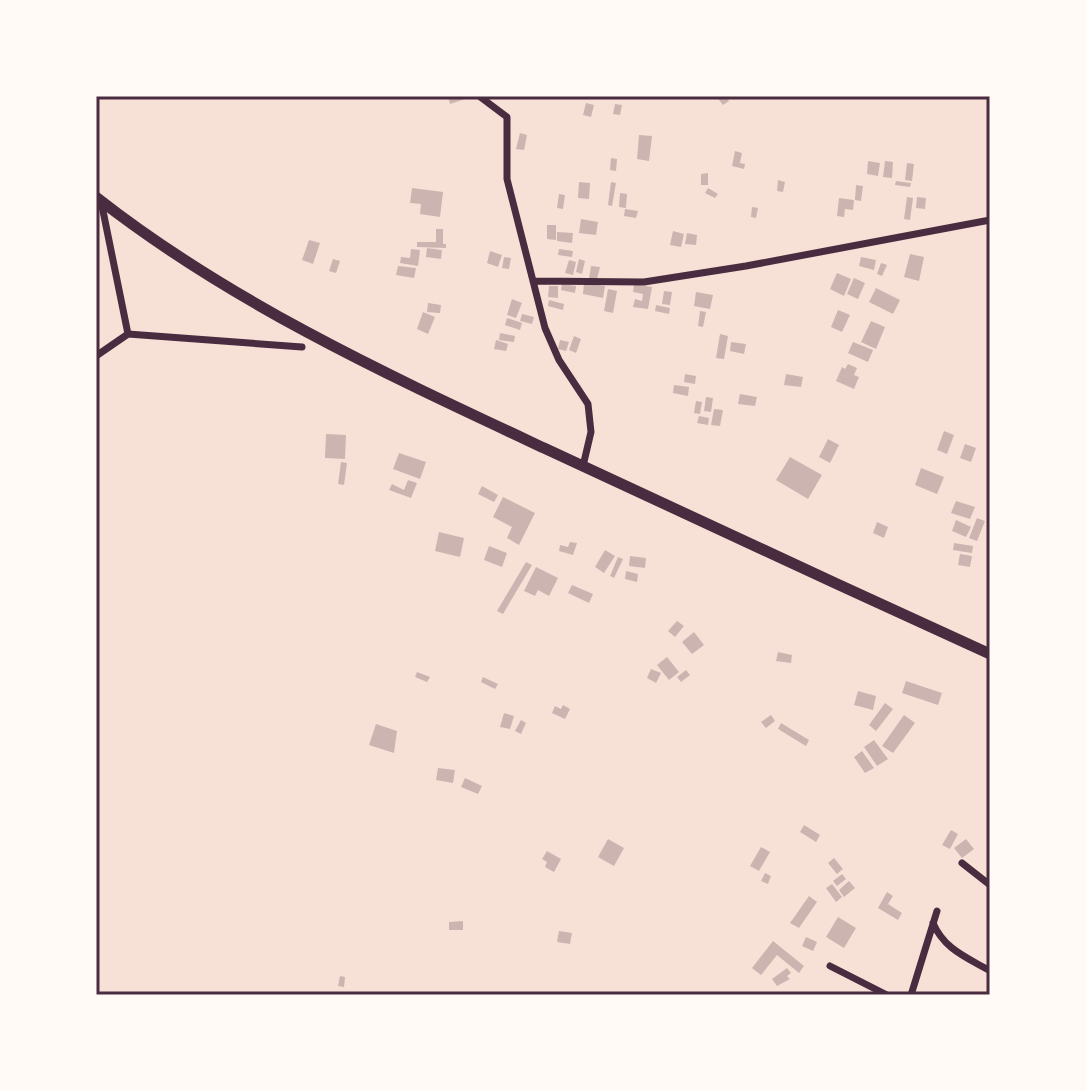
<svg xmlns="http://www.w3.org/2000/svg" width="1086" height="1091" font-family="Figtree,sans-serif">
	<rect width="100%" height="100%" fill="#f7e1d7"/>
	<path fill="#ccb4b1" d="M448,96H464L465,99L450,104Z
		M716,96H726L729,101L723,105Z
		M586,103L594,105L591,117L583,115Z
		M615,104L622,105L620,115L613,114Z
		M520,133L527,135L524,150L516,149Z
		M639,135L652,136L649,161L637,159Z
		M735,151L742,153L740,163L745,164L744,169L732,166Z
		M611,158L617,159L616,171L610,170Z
		M868,161L880,163L878,176L867,174Z
		M885,161L893,162L892,178L883,177Z
		M907,163L914,164L912,181L905,180Z
		M708,173V185H701V174Z
		M778,180L785,182L783,192L777,191Z
		M896,181L911,183L910,187L895,185Z
		M579,182L590,183L589,199L578,198Z
		M611,182L616,183L612,206L608,205Z
		M856,185L863,186L861,201L855,200Z
		M412,188L443,192L440,217L420,214L421,204L410,203Z
		M708,188L718,194L715,198L705,193Z
		M620,193L627,194L626,208L619,207Z
		M559,194L565,195L563,209L557,208Z
		M907,197L913,198L910,220L904,219Z
		M917,197L926,198L925,209L916,208Z
		M839,198L854,200L853,210L845,209L844,217L837,216Z
		M752,207L758,208L756,218L751,217Z
		M625,209L638,211L636,218L624,216Z
		M581,219L598,222L596,235L579,233Z
		M547,225H556V240L547,239Z
		M436,229H443V244H446V248L417,247V242H436Z
		M673,231L684,234L681,247L670,245Z
		M557,232L573,233L572,243L557,241Z
		M687,233L697,235L696,245L685,244Z
		M309,240L320,243L313,264L302,260Z
		M427,248L442,250L441,259L426,257Z
		M411,249L420,250L418,266L400,263L401,257L410,258Z
		M559,249L573,251L572,257L558,255Z
		M490,251L502,255L498,267L487,263Z
		M910,254L924,257L919,281L904,277Z
		M504,257L511,258L509,269L502,268Z
		M861,257L876,260L874,270L859,266Z
		M333,259L340,261L336,273L329,271Z
		M579,259L585,261L582,274L576,272Z
		M569,260L576,262L573,275L565,273Z
		M881,263L887,265L882,276L877,274Z
		M398,266L416,268L414,278L396,275Z
		M591,266L600,267L597,279L589,278Z
		M837,273L851,279L844,296L830,289Z
		M854,278L865,283L858,299L847,294Z
		M584,283L605,286L603,298L583,294Z
		M562,284L576,286L575,293L561,290Z
		M634,284L652,287L648,309L633,307L635,299L642,301L643,294L633,292Z
		M549,286H558V298L548,297Z
		M876,288L900,300L893,314L869,302Z
		M608,289L617,291L613,313L604,311Z
		M664,291L672,292L670,305L662,304Z
		M696,292L713,295L710,309L694,306Z
		M512,299L522,303L516,318L507,315Z
		M549,300L564,304L563,310L548,306Z
		M428,303L441,305L440,313L427,312Z
		M656,305L670,308L669,314L655,311Z
		M838,310L850,315L842,332L831,327Z
		M700,311L706,312L703,327L698,326Z
		M423,312L435,317L428,334L417,329Z
		M522,314L534,317L532,324L520,321Z
		M507,318L522,323L520,330L505,325Z
		M871,321L885,327L876,349L861,342Z
		M500,333L515,336L514,342L499,340Z
		M720,334L728,336L724,359L716,358Z
		M574,336L581,339L576,353L569,350Z
		M496,340L508,344L506,351L494,349Z
		M560,340L569,342L566,351L558,349Z
		M731,342L746,344L744,354L730,351Z
		M853,342L873,350L868,362L848,353Z
		M848,364L857,368L854,375L859,377L854,389L836,381L842,367L845,369Z
		M685,374L696,376L695,384L684,382Z
		M786,374L803,377L801,387L784,385Z
		M674,385L689,387L688,396L673,393Z
		M740,394L757,397L755,406L738,404Z
		M706,397L713,398L711,412L704,411Z
		M696,401L702,402L700,414L694,413Z
		M714,409L723,410L720,426L711,425Z
		M699,416L709,418L708,425L697,423Z
		M944,431L954,435L947,454L937,450Z
		M326,434L346,435L345,459L325,458Z
		M828,439L839,445L830,463L819,457Z
		M965,444L976,448L971,462L960,458Z
		M399,453L426,462L420,479L393,469Z
		M790,457L822,475L808,499L776,480Z
		M341,462L347,463L344,485L338,484Z
		M921,468L944,477L937,494L915,485Z
		M408,480L417,483L411,498L389,490L392,484L404,490Z
		M482,486L498,495L494,502L478,494Z
		M503,497L535,513L519,545L507,538L512,527L493,517Z
		M956,501L975,507L970,519L951,513Z
		M977,518L985,521L977,541L969,538Z
		M956,520L971,527L966,537L952,531Z
		M877,522L888,527L884,538L873,533Z
		M439,532L464,538L460,557L435,551Z
		M570,542L577,543L573,555L559,551L560,545L568,547Z
		M954,543L973,546L972,553L953,550Z
		M489,546L507,553L502,567L484,560Z
		M605,550L615,556L604,573L595,567Z
		M960,554L972,556L970,567L958,565Z
		M630,556L646,558L645,568L629,566Z
		M618,557L623,559L614,578L610,576Z
		M526,562L532,565L503,614L497,611Z
		M536,567L558,578L549,596L538,590L535,596L524,591Z
		M626,571L638,574L637,582L625,579Z
		M572,585L593,594L589,603L568,593Z
		M677,621L684,626L675,637L668,631Z
		M694,632L704,645L692,654L682,642Z
		M778,652L792,655L791,663L776,661Z
		M667,657L679,672L669,680L657,665Z
		M651,669L661,673L656,683L647,678Z
		M686,670L690,675L681,682L677,677Z
		M417,672L430,677L427,682L415,677Z
		M483,677L498,684L495,689L481,682Z
		M906,681L942,693L938,705L902,693Z
		M858,691L876,696L873,710L854,705Z
		M885,703L893,709L876,731L869,725Z
		M563,705L570,709L565,719L552,713L555,706L561,709Z
		M504,713L514,716L510,729L500,727Z
		M771,715L775,721L766,728L761,722Z
		M904,715L915,723L893,753L882,746Z
		M521,720L526,723L521,734L515,731Z
		M781,723L809,740L806,746L778,729Z
		M376,724L397,731L394,753L369,745Z
		M874,740L888,759L877,766L864,747Z
		M862,751L874,768L865,773L854,757Z
		M438,768L455,770L453,783L436,780Z
		M465,778L482,786L478,794L461,787Z
		M804,825L820,835L816,842L800,832Z
		M951,830L958,834L950,849L942,845Z
		M608,839L624,848L614,866L598,857Z
		M966,839L974,849L962,858L954,848Z
		M761,847L770,852L759,871L750,866Z
		M547,851L561,859L554,872L545,867L547,862L542,859Z
		M834,858L843,869L837,874L828,863Z
		M765,873L771,876L768,884L761,881Z
		M842,874L846,879L837,886L833,881Z
		M849,881L855,888L844,897L839,890Z
		M832,884L842,897L836,902L826,888Z
		M887,892L893,896L888,904L902,913L898,920L878,908Z
		M809,896L817,902L799,928L790,923Z
		M838,917L856,928L844,948L826,937Z
		M463,921V930H449V922Z
		M559,931L572,933L570,944L557,942Z
		M806,937L817,942L813,951L802,946Z
		M773,941L804,966L799,973L777,955L761,975L752,968Z
		M787,968L791,973L787,976L790,979L777,986L772,979Z
		M340,976L345,977L344,987L338,986Z"/>
	<g fill="none" stroke-linecap="round" stroke-linejoin="round">
		<path stroke="#4a2c40" stroke-width="7" d="M479,96L507,117V179L545,328L559,360L588,404L591,432L583,466
			M101,201L128,334
			M533,281L644,282L746,266L990,220
			M96,356L128,334L302,347
			M962,863L990,885
			M933,923C944,949 966,957 990,971
			M830,966L887,995
			M911,995L937,911"/>
		<path stroke="#4a2c40" stroke-width="11" d="M96,197C231,303 390,376 544,448C693,518 841,586 990,654"/>
	</g>
	<rect width="1086" height="1091" fill="none" stroke="#fffaf5" stroke-width="196"/>
	<rect x="98" y="98" width="890" height="895" fill="none" stroke="#4a2c40" stroke-width="3"/>
</svg>
